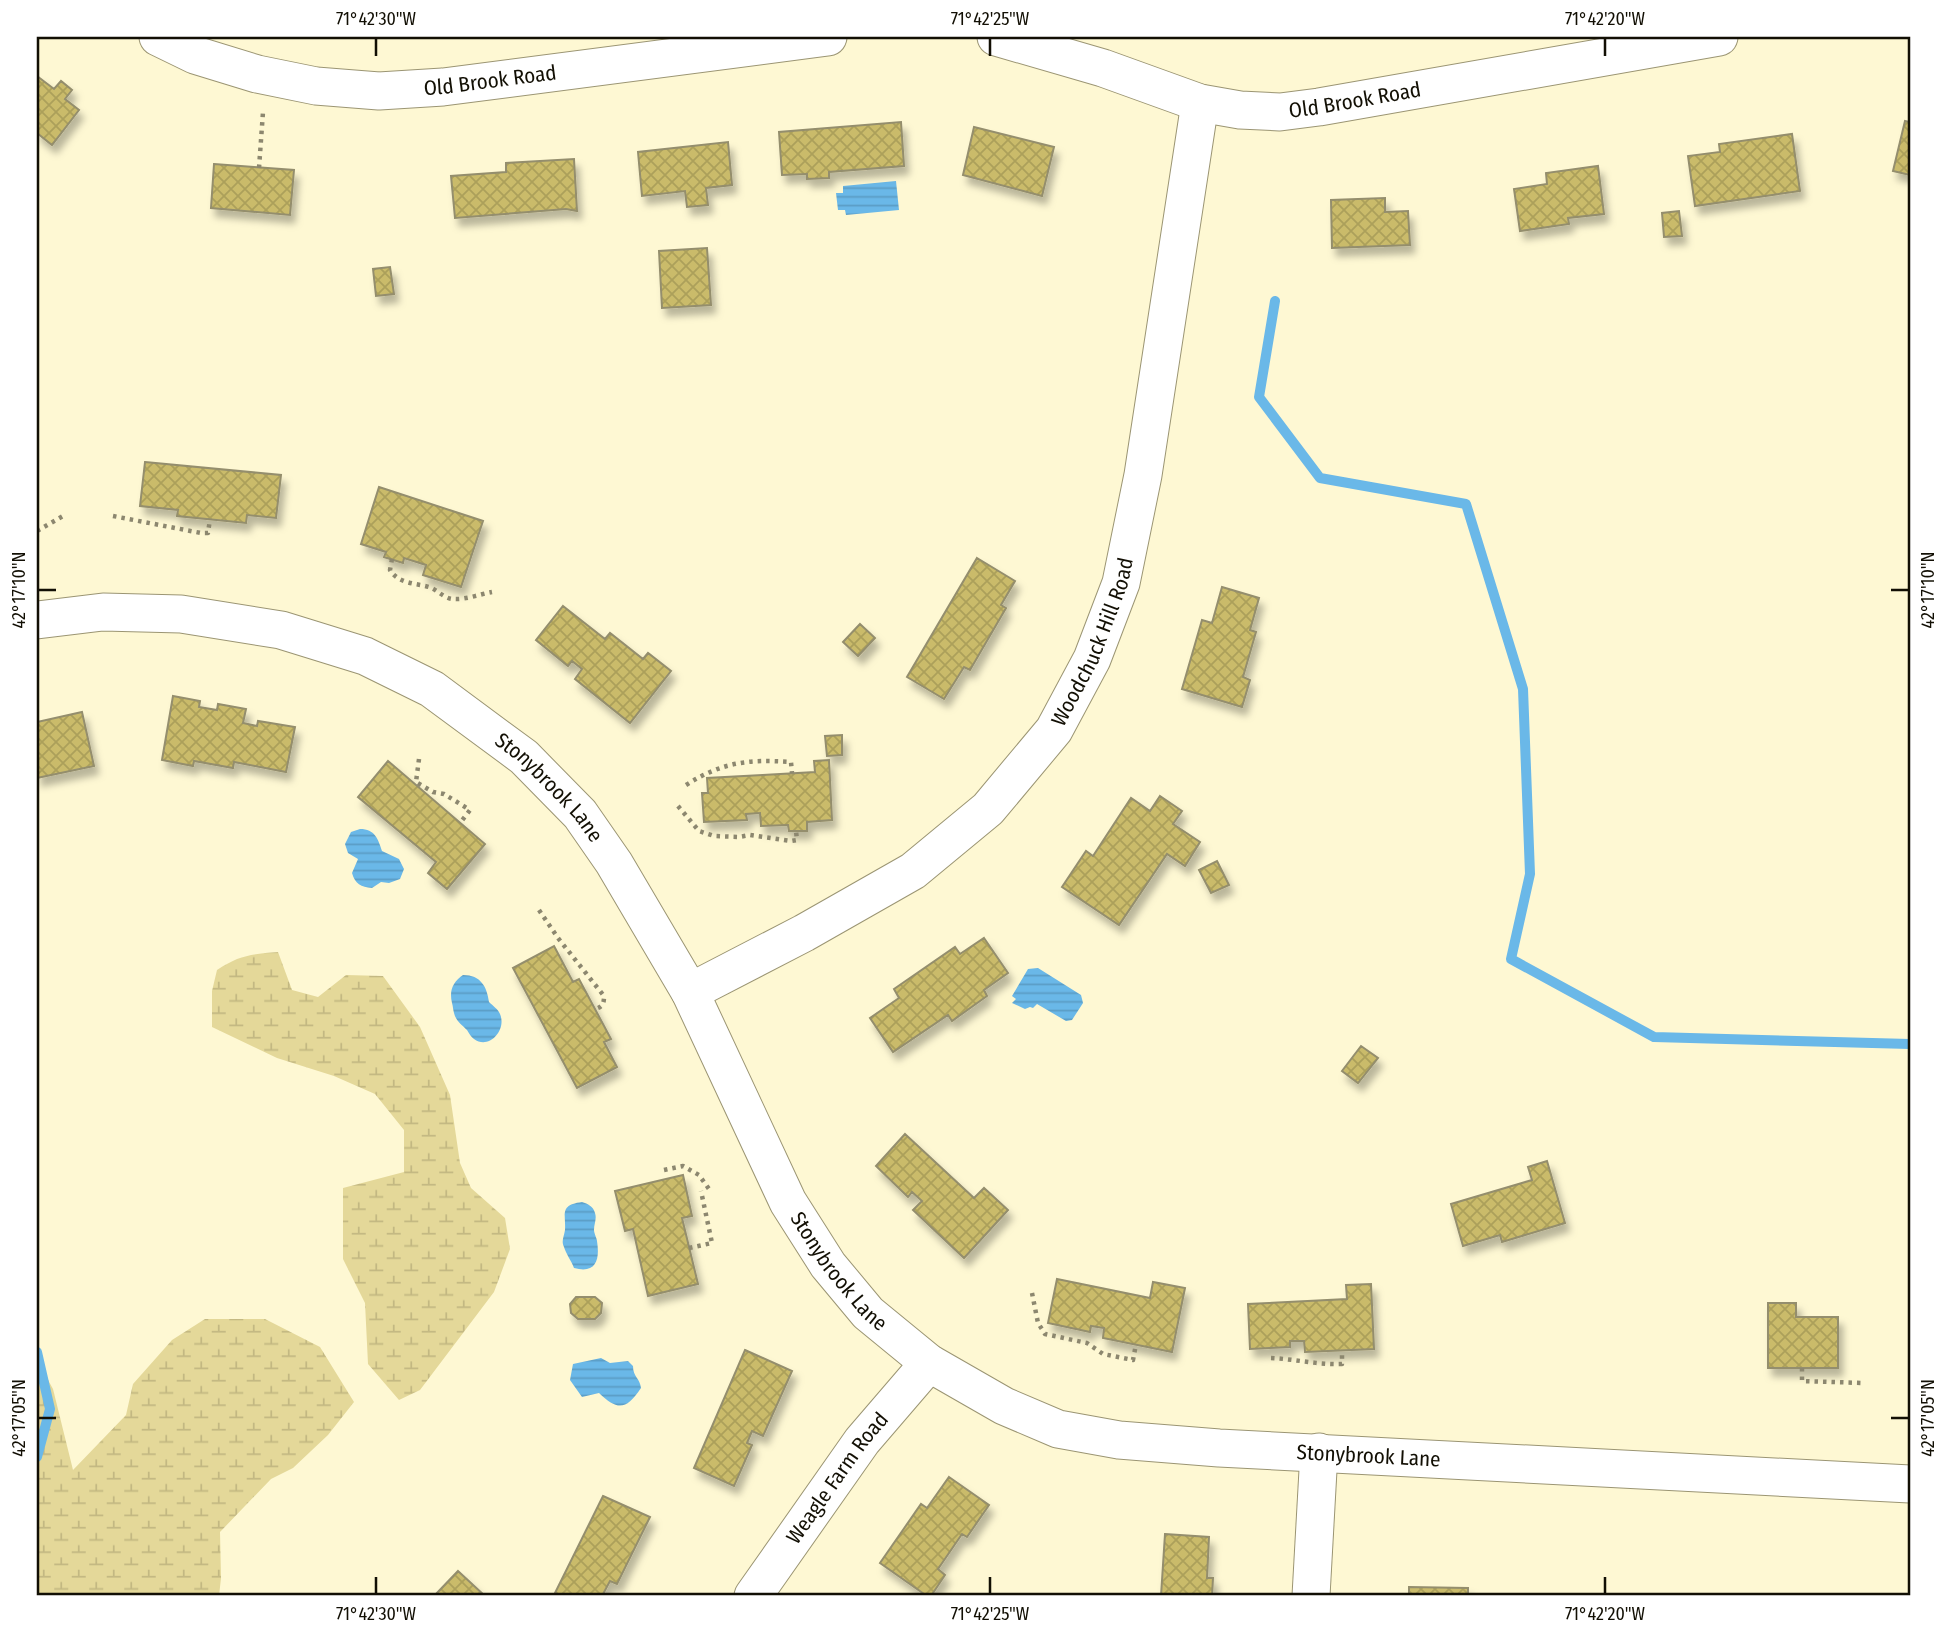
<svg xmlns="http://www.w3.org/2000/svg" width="1947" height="1633" font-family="'Fira Sans Condensed',sans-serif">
	<defs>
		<pattern id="wetland-marsh" width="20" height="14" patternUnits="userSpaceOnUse" patternTransform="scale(1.75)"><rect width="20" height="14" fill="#e4d899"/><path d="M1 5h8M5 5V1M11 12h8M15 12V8" fill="none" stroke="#c3b882"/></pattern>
		<pattern id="water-rules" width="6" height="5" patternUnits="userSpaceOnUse" patternTransform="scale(1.75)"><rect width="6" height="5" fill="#6ab8e8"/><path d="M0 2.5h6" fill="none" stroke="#5b9dc5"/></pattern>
		<pattern id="building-cross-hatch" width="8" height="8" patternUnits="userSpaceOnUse" patternTransform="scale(1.75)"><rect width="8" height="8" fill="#cabb6a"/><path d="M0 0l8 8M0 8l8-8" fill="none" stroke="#aca05a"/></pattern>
		<filter id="shadow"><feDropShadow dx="4.5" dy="8" stdDeviation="3.5" flood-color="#0004"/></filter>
	</defs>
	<rect width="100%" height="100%" fill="#fef8d3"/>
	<path fill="url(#wetland-marsh)" d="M278,952L292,990L318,997L346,975L383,976L420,1027L450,1095L460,1163L471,1188L505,1218L510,1249L494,1292L420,1390L399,1400L368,1364L365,1303L343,1259V1188L404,1172V1130L375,1094L334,1076L277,1058L212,1027V991L217,970C239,955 252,954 278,952Z
		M205,1319H265L320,1347L354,1402L328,1435L293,1468L271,1479L220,1532L221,1578L219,1596H37V1360L53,1389L73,1470L126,1415L133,1384L172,1340Z"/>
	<path fill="url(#water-rules)" d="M896,181L899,210L846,215L845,210H838L836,193H843V186Z
		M360,829C375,829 378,839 382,851L399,859L404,869L400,879L389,883L381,882L372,888C361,887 355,884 352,873L358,859L348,853L345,844L351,832Z
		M1038,968L1081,995L1083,1003L1072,1020L1066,1021L1037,1004L1033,1008L1030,1007L1025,1009L1012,1003L1016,999L1012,996L1028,969Z
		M463,975C481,975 487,987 489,1002C493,1006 498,1009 500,1014C507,1030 489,1050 474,1039C471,1037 469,1033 467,1030C462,1025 456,1021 454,1013C453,1010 453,1006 452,1003C449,990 453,982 463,975Z
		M582,1202C588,1204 593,1206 595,1213C597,1219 594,1224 594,1230C594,1233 597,1239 597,1241C600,1260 596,1274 574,1268C571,1260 566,1254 564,1247C561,1241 564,1237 565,1230C566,1214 559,1205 582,1202Z
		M601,1358L610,1363L628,1361L633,1366C633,1377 640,1378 641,1388C626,1410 618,1411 599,1393L582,1397L570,1380L573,1364Z"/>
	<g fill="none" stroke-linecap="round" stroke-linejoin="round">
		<path stroke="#6ab8e8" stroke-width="10" d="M1275,301L1259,397L1320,478L1466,504L1523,689L1530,874L1511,959L1654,1037L1910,1044
			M37,1352L50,1409L37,1457"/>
	</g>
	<path fill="url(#building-cross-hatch)" stroke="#948e6d" stroke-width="2" filter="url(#shadow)" d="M37,76L54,89L61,81L72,90L65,99L79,110L52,145L37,133Z
		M1905,121L1910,122V175L1893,171Z
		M901,122L904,166L829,172V178L807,179V174L782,175L779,132Z
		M974,127L1054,147L1042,196L963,175Z
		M1792,134L1800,191L1695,206L1688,156L1720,152L1719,144Z
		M728,142L732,185L706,188L708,205L687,207L685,191L642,196L638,152Z
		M574,159L577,211L566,209L455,218L451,176L506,172V163Z
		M214,164L294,170L290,215L211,208Z
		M1598,166L1604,214L1568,218L1569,224L1520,231L1514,189L1547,184L1546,173Z
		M1385,198V212L1408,211L1410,245L1332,248L1331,200Z
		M1679,211L1682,236L1664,237L1662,213Z
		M707,248L711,305L662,308L659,251Z
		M390,267L394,294L376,296L373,269Z
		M145,462L281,475L276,518L247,515L246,523L177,516L178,510L140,506Z
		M379,487L483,521L461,587L423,575L426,565L404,558L403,563L384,557L386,552L361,544Z
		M977,558L1015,581L1001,605L1006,608L970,670L964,667L944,699L907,677Z
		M1222,587L1259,598L1250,630L1256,632L1243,677L1250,680L1242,707L1182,689L1202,620L1212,623Z
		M563,606L605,639L610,633L643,659L648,653L671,671L630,723L575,679L582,669L572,661L568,666L536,640Z
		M860,624L875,638L858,656L843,642Z
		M173,696L200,701L199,707L217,710L218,704L246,709L243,723L257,726L258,721L295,727L286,772L234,762L233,768L194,761L193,766L162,760Z
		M82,712L94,766L37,778V722Z
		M842,735V755L827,756L825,736Z
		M829,760L832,820L807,822V831H789L788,825L761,826L760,813L746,814L747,820L704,822L702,793H708L707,778L815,772L814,761Z
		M388,761L485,844L447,889L428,873L436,862L358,797Z
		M1160,796L1182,811L1173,824L1200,842L1185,866L1167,854L1119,925L1062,887L1086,851L1093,856L1131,798L1150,811Z
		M1217,861L1229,885L1211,893L1199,870Z
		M984,938L1008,973L984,990L987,996L952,1021L948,1015L893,1052L870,1018L899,998L894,989L955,947L960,954Z
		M554,946L573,982L579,979L611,1039L604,1042L617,1067L577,1088L513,968Z
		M1361,1046L1378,1058L1358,1083L1342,1071Z
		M905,1134L974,1198L984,1188L1008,1210L964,1258L913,1210L922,1201L912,1192L908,1197L876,1166Z
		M1547,1161L1565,1223L1502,1242L1500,1235L1463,1246L1451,1204L1532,1180L1528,1167Z
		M683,1175L692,1216L682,1218L698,1284L648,1296L633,1229L625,1231L615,1191Z
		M1057,1279L1150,1298L1153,1282L1185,1288L1172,1352L1103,1338L1104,1328L1091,1326L1090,1332L1048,1323Z
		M1371,1284L1374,1349L1305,1352L1304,1341H1290V1347L1250,1349L1248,1304L1347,1299L1346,1285Z
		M576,1297H595L602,1303L601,1313L595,1319H578L571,1313L570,1304Z
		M1768,1303H1796V1317H1838V1368H1768Z
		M745,1350L792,1371L763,1436L752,1431L747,1443L752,1445L734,1486L694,1468Z
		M949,1477L989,1505L967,1537L962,1534L938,1569L945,1575L931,1596H927L880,1563L921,1504L927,1508Z
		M603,1496L650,1517L617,1584L610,1581L602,1596H562L555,1593Z
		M1165,1534L1209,1537L1207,1578H1213L1212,1596H1161Z
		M458,1571L485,1596H434Z
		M1409,1587L1468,1588V1596H1409Z"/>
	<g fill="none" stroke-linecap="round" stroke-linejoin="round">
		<g stroke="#9b9573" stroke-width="39">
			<g id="minor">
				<path id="s1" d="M158,37L195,55L257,74L316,86L379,91L443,87L828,37"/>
				<path id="s2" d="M996,37L1103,68L1200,103L1240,110L1280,112L1319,107L1719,37"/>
				<path id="s3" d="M37,620L103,612L181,614L281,630L365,656L432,689L524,757L580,814L614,863L690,992L788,1202L828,1265L868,1313L929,1363L1004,1406L1058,1429L1119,1440L1219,1448L1910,1484"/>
				<path id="s4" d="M690,992L804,933L913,871L988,809L1054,730L1092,659L1121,583L1143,475L1200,103"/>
				<path id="s5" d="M753,1596L862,1441L929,1363"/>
				<path d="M1311,1596L1319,1452"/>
			</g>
		</g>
		<path stroke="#8c876f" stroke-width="4.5" stroke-dasharray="3.5 5" stroke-linecap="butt" d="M259,168L263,112
			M113,516L201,533H208L210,519
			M37,531L63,516
			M392,559L390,570C399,584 415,583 429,587C438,590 444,599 454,599C464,600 481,594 492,592
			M419,759L416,782L433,792L444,794L470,810L460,823
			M686,785C722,762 749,759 791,762L792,773
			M678,806L699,831L714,836L739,837L750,835L791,841L797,840L796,831
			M539,910L558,938L604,996C604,1003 603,1007 595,1009
			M664,1170L683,1166L699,1175L709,1189
			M689,1248L712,1243L701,1191
			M1032,1293L1038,1323L1045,1334L1087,1343L1103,1354L1133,1360L1136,1344
			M1271,1358C1295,1359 1318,1365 1342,1364V1351
			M1802,1368V1381L1863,1383"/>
		<use href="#minor" stroke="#fff" stroke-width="37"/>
	</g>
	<path fill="none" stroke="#120f04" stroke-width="2.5" d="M376,38V56M990,38V56M1605,38V56M38,590H56M1891,590H1909M38,1418H56M1891,1418H1909M376,1577V1594M990,1577V1594M1605,1577V1594"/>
	<g text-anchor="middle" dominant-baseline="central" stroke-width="5" stroke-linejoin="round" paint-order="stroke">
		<g font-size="21" fill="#120f04" stroke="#fff">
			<text stroke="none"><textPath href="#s1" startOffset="341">Old Brook Road</textPath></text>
			<text stroke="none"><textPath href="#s2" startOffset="371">Old Brook Road</textPath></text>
			<text stroke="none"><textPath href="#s4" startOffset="551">Woodchuck Hill Road</textPath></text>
			<text stroke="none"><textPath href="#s3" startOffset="562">Stonybrook Lane</textPath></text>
			<text stroke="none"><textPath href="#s3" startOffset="1130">Stonybrook Lane</textPath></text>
			<text stroke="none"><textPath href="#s3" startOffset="1717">Stonybrook Lane</textPath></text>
			<text stroke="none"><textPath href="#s5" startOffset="145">Weagle Farm Road</textPath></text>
		</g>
	</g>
	<rect width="1947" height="1633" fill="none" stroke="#ffffff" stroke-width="77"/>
	<rect x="38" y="38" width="1871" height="1556" fill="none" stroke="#120f04" stroke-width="2.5"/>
	<g font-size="18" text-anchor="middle" fill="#120f04">
		<text x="376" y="25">71°42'30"W</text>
		<text x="990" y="25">71°42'25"W</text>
		<text x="1605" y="25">71°42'20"W</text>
		<text transform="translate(19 590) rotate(-90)" y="6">42°17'10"N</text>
		<text transform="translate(1928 590) rotate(-90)" y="6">42°17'10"N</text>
		<text transform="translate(19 1418) rotate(-90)" y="6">42°17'05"N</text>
		<text transform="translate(1928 1418) rotate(-90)" y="6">42°17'05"N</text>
		<text x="376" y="1620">71°42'30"W</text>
		<text x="990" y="1620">71°42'25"W</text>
		<text x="1605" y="1620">71°42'20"W</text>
	</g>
</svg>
